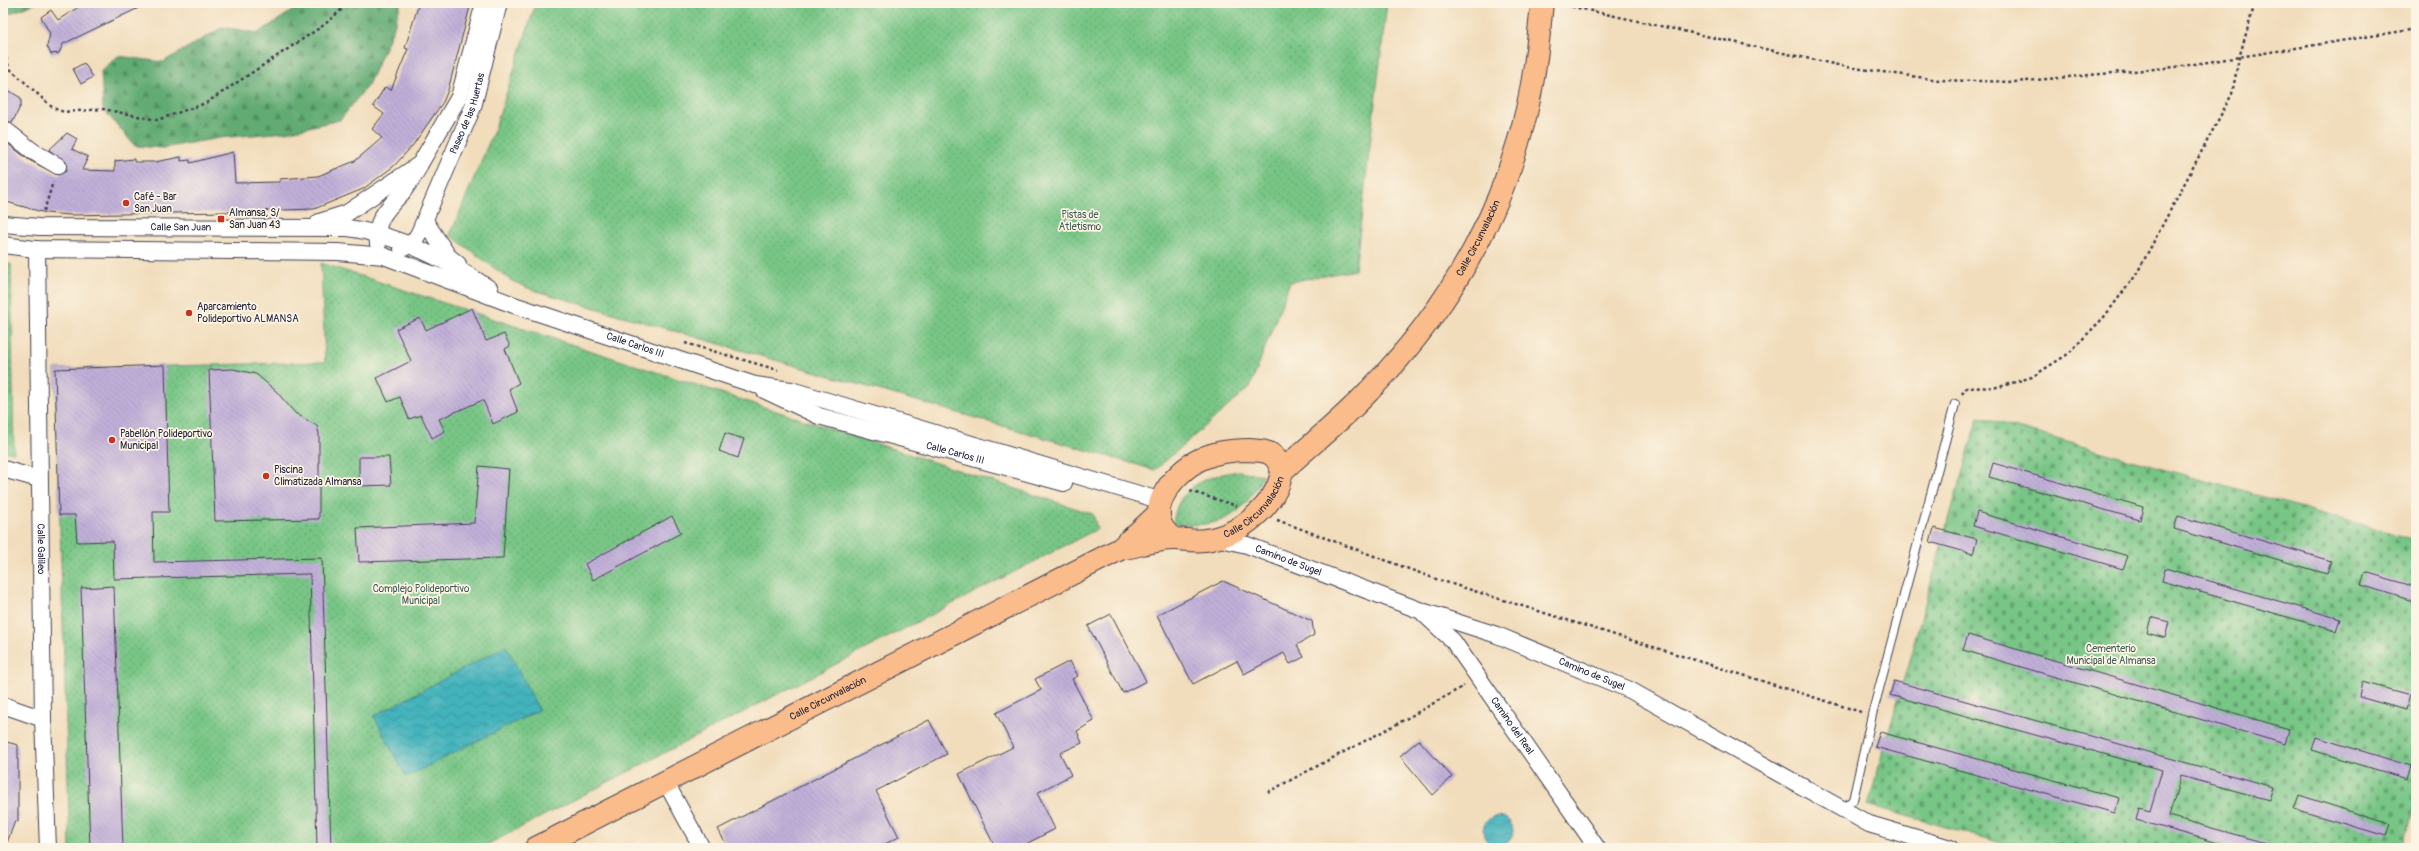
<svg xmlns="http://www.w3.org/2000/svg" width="2419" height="851" font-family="Pangolin,sans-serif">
	<defs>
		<pattern id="forest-firs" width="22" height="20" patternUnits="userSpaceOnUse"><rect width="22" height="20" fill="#62ab73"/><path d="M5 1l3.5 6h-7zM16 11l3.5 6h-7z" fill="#508b60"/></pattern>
		<pattern id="cemetery-stones" width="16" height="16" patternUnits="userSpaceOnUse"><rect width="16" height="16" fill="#78c686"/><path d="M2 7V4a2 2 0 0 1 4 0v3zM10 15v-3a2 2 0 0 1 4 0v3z" fill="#62a06f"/></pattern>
		<pattern id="park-dots" width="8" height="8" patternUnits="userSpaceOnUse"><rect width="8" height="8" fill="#78c686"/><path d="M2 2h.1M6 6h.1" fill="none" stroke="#62a06f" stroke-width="1.8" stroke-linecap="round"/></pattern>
		<pattern id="water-waves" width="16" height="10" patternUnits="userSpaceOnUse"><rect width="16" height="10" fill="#43b3bc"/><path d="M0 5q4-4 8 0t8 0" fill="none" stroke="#38919a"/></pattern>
		<pattern id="building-back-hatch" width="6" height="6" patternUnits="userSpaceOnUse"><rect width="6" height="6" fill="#c0afd8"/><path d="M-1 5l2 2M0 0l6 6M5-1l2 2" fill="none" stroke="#a596ba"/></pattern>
	</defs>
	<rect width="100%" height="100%" fill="#fcf5e5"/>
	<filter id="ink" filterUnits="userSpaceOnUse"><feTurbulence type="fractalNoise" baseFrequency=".025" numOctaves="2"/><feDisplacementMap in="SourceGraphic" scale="8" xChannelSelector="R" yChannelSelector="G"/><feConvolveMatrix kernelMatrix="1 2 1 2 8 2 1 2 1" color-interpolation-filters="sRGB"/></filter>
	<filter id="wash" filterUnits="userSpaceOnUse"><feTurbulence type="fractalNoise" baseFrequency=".012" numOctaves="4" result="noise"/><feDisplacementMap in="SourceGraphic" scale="16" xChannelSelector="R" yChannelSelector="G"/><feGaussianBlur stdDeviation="0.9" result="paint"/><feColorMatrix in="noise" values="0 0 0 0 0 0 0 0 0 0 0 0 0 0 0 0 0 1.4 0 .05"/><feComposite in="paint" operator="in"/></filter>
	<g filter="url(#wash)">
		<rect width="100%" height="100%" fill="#f1ddbc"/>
		<path fill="url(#forest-firs)" stroke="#426657" d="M3,3H37L3,16Z
			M299,3H401L393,30L368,85L340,120L286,132L219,138L163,148L135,146L103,109L101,71L118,56L163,62L223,27L258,33L289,13Z"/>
		<path fill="url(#cemetery-stones)" stroke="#4d7460" d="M1978,417L2416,540V801L2403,848H2019L1868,805Z"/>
		<path fill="url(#park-dots)" stroke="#4d7460" d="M536,3H1387L1355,270L1290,282L1250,387L1155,470L533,290L512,281L450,235L495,128Z
			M321,263L1093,514L1097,529L481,848H70L55,369L325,362Z
			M3,264H11L14,453L3,451Z
			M1239,471L1263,475C1243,519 1218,528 1173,524C1177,486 1206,476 1239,471Z"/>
		<path fill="url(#water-waves)" stroke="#326a7c" d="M506,646L539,710L406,777L374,716Z
			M1483 831a15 15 0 1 1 30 0a15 15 0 1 1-30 0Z"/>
		<g id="blocks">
			<path fill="url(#building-back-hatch)" d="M85,3H149L63,44L59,53L51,54L47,46L50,34L41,17L51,10L58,20Z
				M419,3H471L448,90L443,102L413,145L394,166L363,189L314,209L223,212L70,215L46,213L3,201V140L29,160L58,175L66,171V162L49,150L67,133L77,139L72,149L88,157L82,170L115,171V161L134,159V162H155L181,157V161L190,160V163L233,152L235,183L280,182V179L318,176L355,161L382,138L372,129L384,114L373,106L385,87L391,90L408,49L405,48Z
				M84,63L93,77L81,84L73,69Z
				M3,87L21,98V105L12,123L3,119Z
				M472,308L486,341L504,334L510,346L505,349L519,383L509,389L518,412L493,424L483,400L439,419L445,431L432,438L421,415L409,419L400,397L388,402L377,378L411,361L396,329L420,318L426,330Z
				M165,365L169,512H153L154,562L322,558L331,848H317L310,574L114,579L113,541L77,542L75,515H59L55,369Z
				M233,369L256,374L276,391L295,413L317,426L319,434V519L215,521L209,370Z
				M725,433L744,439L738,458L719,451Z
				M359,457H389L391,485L359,486Z
				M1993,463L2143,507L2140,520L1989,477Z
				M479,466L509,469L503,558L359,562L357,528L474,523Z
				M1977,512L2128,556L2123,569L1973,526Z
				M672,516L681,533L593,580L585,564Z
				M2178,516L2331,561L2327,574L2174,529Z
				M1934,528L1977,539L1973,554L1930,542Z
				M2165,568L2340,619L2336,631L2162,581Z
				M2365,572L2416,587V602L2361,585Z
				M1223,581L1312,621L1314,635L1297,645L1304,657L1290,664L1284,653L1244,674L1237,661L1193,684L1157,615Z
				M114,586L123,848H90L81,588Z
				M1111,614L1146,681L1123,693L1088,626Z
				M2151,617L2169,622L2165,638L2147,633Z
				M1968,635L2289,729L2285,744L1963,650Z
				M1070,661L1078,676L1072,679L1094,721L1077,731L1082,743L1060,753L1071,775L1037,793L1055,829L1018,848H1002L994,845L959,774L1013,747L996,713L1041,690L1035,679Z
				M1894,681L2273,787L2269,800L2181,776L2169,816L2269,844V848H2236L2136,820L2139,808L2150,811L2162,770L1890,695Z
				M2362,682L2410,695L2406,710L2359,697Z
				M929,720L947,754L876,791L899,837L877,848H728L718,829Z
				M1880,732L2119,798L2115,813L1875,747Z
				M2316,737L2411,766L2407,779L2312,750Z
				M1419,740L1452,777L1433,795L1400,756Z
				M3,741L18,745V822L15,821L5,848Z
				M2299,795L2390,824L2386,836L2294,809Z"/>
		</g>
	</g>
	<g filter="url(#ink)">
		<use href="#blocks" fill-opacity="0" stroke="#413e4e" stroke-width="1"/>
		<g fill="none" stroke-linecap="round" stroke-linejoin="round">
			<g stroke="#413e4e" stroke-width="10">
				<path id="lane" d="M1842,810L1853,800L1872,715L1955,404"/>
			</g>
			<g stroke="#413e4e" stroke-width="18">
				<g id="street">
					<path d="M3,128L34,152L58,166"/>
					<path d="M425,221L448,256L458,264"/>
					<path d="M319,222L347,213L420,164L459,97L484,3"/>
					<path id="s1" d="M3,224L39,227L348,228C399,235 447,260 490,289"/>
					<path d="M378,244C374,220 387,209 402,193C408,185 414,176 419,167"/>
					<path id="s2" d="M3,245L35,249L338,252L384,256L514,305L755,385L791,390L1162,501"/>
					<path id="s3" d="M37,249L43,719L48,848"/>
					<path id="s4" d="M402,249L414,241L419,233L473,107L499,3"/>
					<path id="s5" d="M764,390L819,416L1064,483"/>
					<path d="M3,469L39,479"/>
					<path id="s6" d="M1217,538L1247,545L1419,610L1497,635L1630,690L1869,824L1950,848"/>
					<path id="s7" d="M1424,614L1453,641L1597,848"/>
					<path d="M3,705L43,719"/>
					<path d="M665,781L702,848"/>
				</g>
			</g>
			<g stroke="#413e4e" stroke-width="24">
				<g id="primary">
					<path id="s8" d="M1282,471C1311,444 1342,420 1369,391C1442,316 1496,227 1523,125C1534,85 1538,44 1542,3"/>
					<path id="s9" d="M1120,549C1137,546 1157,539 1174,539C1185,539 1194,542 1205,540C1239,536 1277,505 1282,471C1280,466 1277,458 1272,455C1266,450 1256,451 1249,450C1232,450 1215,452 1201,459C1173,472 1138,516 1174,539"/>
					<path id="s10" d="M536,848L1120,549L1158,514"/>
				</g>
			</g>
			<path stroke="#413e4e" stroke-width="2.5" stroke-dasharray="3 3" stroke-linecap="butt" d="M61,4L62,3
				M1560,4L1847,67L1939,80L2015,82L2176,67L2416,29
				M3,13L6,3
				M3,46L9,68L53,108L64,112L103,109L157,120L206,103L324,25L349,3
				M44,211L53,182
				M685,343L778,370
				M1962,394L1966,388L1999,387L2032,377L2068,354L2104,317L2136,275L2232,94L2239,58L2255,3
				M1190,491L1237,506
				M1277,520L1436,579L1861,712
				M1268,792L1397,724L1464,686"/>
			<use href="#lane" stroke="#fff" stroke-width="8"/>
			<use href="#street" stroke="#fff" stroke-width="16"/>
			<use href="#primary" stroke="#f9bc8a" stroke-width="22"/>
		</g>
	</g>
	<g fill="#c8321e" stroke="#fcf5e5" stroke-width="1.5">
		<circle cx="126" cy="203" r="4"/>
		<rect x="217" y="215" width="8" height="8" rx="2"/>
		<circle cx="189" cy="313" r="4"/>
		<circle cx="112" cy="440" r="4"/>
		<circle cx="266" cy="476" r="4"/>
	</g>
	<g text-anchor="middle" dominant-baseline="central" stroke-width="3.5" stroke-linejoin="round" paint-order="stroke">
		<g font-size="10" fill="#22223b" stroke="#fcf5e5">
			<text stroke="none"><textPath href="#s4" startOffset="153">Paseo de las Huertas</textPath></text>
			<text stroke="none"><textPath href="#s1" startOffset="178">Calle San Juan</textPath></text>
			<text stroke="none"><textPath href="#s8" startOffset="307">Calle Circunvalación</textPath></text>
			<text stroke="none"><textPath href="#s2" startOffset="648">Calle Carlos III</textPath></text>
			<text stroke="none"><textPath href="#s5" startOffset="202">Calle Carlos III</textPath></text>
			<text stroke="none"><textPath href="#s9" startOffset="148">Calle Circunvalación</textPath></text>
			<text stroke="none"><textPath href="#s3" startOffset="300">Calle Galileo</textPath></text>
			<text stroke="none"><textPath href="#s6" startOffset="75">Camino de Sugel</textPath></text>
			<text stroke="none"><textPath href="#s6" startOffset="399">Camino de Sugel</textPath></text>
			<text stroke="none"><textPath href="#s10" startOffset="328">Calle Circunvalación</textPath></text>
			<text stroke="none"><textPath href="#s7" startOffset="143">Camino del Real</textPath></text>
		</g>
		<g font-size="10" fill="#22223b" stroke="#fcf5e5" text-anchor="start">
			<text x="134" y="197">Café - Bar<tspan x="134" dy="12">San Juan</tspan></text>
			<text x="229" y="213">Almansa, S/<tspan x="229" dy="12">San Juan 43</tspan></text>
			<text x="197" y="307">Aparcamiento<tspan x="197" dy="12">Polideportivo ALMANSA</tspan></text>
			<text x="120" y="434">Pabellón Polideportivo<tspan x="120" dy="12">Municipal</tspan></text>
			<text x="274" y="470">Piscina<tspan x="274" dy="12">Climatizada Almansa</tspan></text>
		</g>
		<g font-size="10" fill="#405b55" stroke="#fcf5e5">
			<text x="1080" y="215">Pistas de<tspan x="1080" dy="12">Atletismo</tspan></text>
			<text x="421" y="589">Complejo Polideportivo<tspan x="421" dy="12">Municipal</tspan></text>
			<text x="2111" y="649">Cementerio<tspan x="2111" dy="12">Municipal de Almansa</tspan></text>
		</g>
	</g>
	<rect width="2419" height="851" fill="none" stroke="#fcf5e5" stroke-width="16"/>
</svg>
